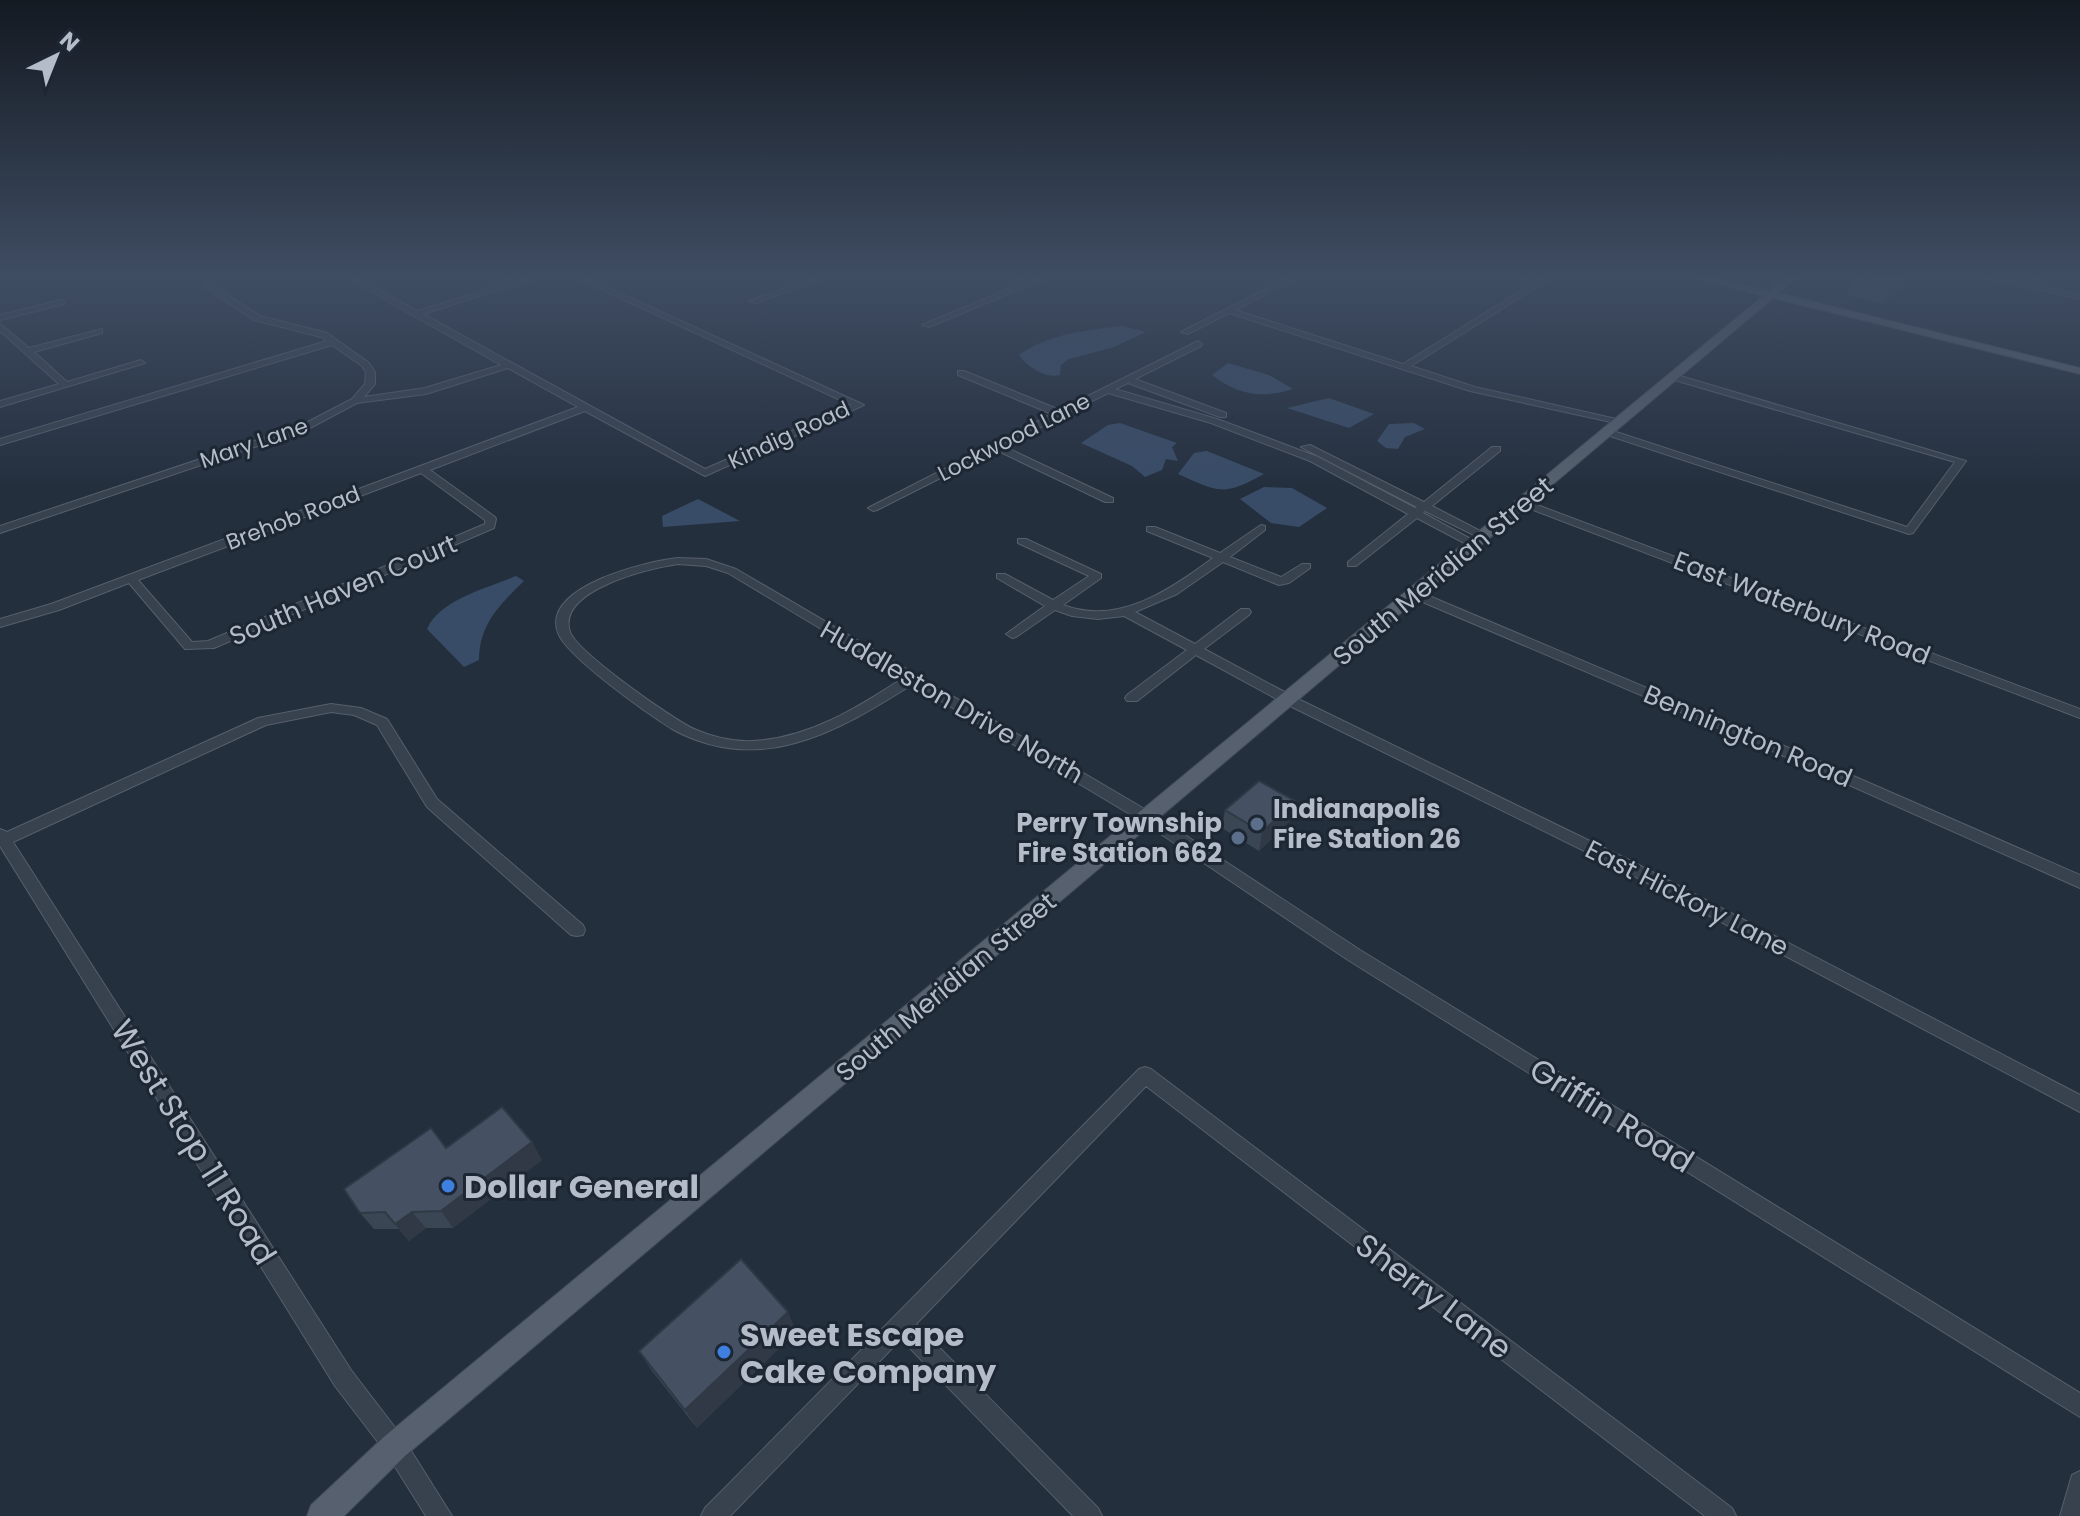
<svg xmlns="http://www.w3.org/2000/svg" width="2080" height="1516" font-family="Poppins,sans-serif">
	<rect width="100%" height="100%" fill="#242f3e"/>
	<path fill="#394c67" d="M1122,326L1146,332L1114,347L1069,359L1061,365L1060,375C1046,379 1027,367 1019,355C1047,334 1088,330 1122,326Z
		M1228,363L1269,375L1293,389C1261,399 1238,395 1212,375Z
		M1329,398L1374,414L1349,428L1287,408Z
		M1120,423L1177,443L1172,447L1178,461L1166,459L1162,470L1145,477L1132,466L1081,443L1108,425Z
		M1414,423L1425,429L1405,437L1398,449L1386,448L1377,441L1389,424Z
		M1206,451H1207L1264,474C1222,497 1219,492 1178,474L1194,453Z
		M1264,487L1292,488L1327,508L1299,527L1271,523L1240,499Z
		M698,499L740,521L663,527L662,516Z
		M516,576L524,581C500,604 479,625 479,660L464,667L427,629C440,599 488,588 516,576Z"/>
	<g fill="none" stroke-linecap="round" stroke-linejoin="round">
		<g stroke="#565f6c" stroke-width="2">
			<path id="minor" d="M206,276H214L212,285L260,316L327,333L368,362L375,372V384L364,397L425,388L501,365L343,276H353L417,311L532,276H544L423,314L705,469L851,405L573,276H583L864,405L705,476L585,411L430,470L495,517L496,519L494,528L214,648L185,649L129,583L59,610L0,627V619L51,604L578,407L508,368L426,394L357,403L308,429L0,533V526L302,425L352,399L365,384L366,372L362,366L332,345L0,445V439L327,341L321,337L254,320L205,288ZM421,473L485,520V524L208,641L192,642L138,580Z
				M818,276H829L756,303L749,301Z
				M1040,276H1051L929,327L922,325Z
				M1291,276H1301L1235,310L1403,364L1545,276H1554L1411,366L1475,387L1625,421L1620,424L1470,391L1229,313L1188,334L1181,332Z
				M1979,276H1993L2080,295V299Z
				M61,300L65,302L64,304L0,320V315Z
				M0,324L29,348L102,329V333L34,352L67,382L141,360L145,363L0,407V401L59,384L0,331Z
				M1198,341L1202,344L1201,346L1135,379L1226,413V417H1220L1128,383L1115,389L1217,419L1318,457L1415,508L1417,507L1301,447L1310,445L1424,502L1492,447H1500V451L1432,506L1490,536L1484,539L1480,538L1425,511L1423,513L1480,544L1478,546H1470L1417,518L1356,566H1348V562L1408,514L1310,461L1211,423L1108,393L1003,446L1113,498V502H1105L996,450L877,510L873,511L868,508L1052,414L958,375V371H964L1060,410Z
				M1671,375H1677L1966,461L1913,533L1909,534L1604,434V430H1610L1907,527L1955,462L1671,379Z
				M1524,500L2080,709V718L1520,505L1519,503Z
				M1261,525L1265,526V530L1230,557L1281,577L1302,564H1310V568L1289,583L1279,585L1223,562L1177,594L1135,612L1195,644L1241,609H1249L1251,612L1249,615L1204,649L1294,697L1631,861L2080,1095V1112L1621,869L1284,703L1196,655L1137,701H1127L1125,698L1127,695L1187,650L1124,616L1098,619L1072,616L1055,610L1016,637L1012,638L1006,634L1045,606L997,578V574H1005L1053,600L1089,576L1018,543V539H1026L1101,574V578L1063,605C1118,626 1170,590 1213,558L1147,531V527H1155L1220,553Z
				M678,558L706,559L736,569L1153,814L1360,950L2080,1393V1417L1348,960L1143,822L913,684C837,732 760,777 672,729C647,713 567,657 558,633C541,586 648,561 678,558ZM678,564L706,566L728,573L903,678C857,708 809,738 753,741C734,742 712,737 694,729C672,719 577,652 570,632C556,590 650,568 678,564Z
				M1415,590L1803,754L2080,875V888L1793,760L1411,597V591Z
				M331,704L361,708L387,719L437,799L583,925L585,930L583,935L577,936L571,935L427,807L377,725L354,715L331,712L266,725L13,842L351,1370L403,1438L452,1516H426L387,1454L335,1386L0,846V829L7,832L258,718Z
				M1145,1067L1151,1069L1732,1508L1736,1516H1705L1146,1086L916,1324L1098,1508L1102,1516H1073L901,1339L730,1516H701L705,1508L1139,1069Z
				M2080,1471V1516H2060L2072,1475Z"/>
		</g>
		<g stroke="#414a57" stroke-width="2">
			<path id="major" d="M1690,276H1707L1769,291L1787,276H1798L1778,293L2080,368V374L1773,298L405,1456L344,1516H307L311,1505L385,1436L1763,296Z"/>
		</g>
		<use href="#minor" fill="#38414e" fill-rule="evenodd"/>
		<use href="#major" fill="#56606e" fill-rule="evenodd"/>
	</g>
	<path fill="#3b4654" d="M1856,276H1909L1902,289L1883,304L1846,295Z
		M1295,801L1291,820L1259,851L1222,828L1225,810Z
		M446,1148L542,1160L453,1228H426L409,1241L399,1229H374L360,1213Z
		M788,1312L796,1332L697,1428L652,1371L639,1351Z"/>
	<path fill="#303945" d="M1904,276H1909L1902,289L1883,304L1893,284Z
		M1295,801L1291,820L1259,851L1262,832Z
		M532,1142L542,1160L453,1228L441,1211Z
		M412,1212L426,1228L409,1241L395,1224Z
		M788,1312L796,1332L697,1428L685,1410Z"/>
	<path fill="#455162" stroke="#303945" stroke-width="2" d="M1856,276H1904L1893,284Z
		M1259,781L1295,801L1262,832L1225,810Z
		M502,1107L532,1142L441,1211L412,1212L395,1224L385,1212L360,1213L344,1189L431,1128L446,1148Z
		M741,1259L788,1312L685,1410L639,1351Z"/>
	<linearGradient id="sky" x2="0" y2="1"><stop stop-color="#141a22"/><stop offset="0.57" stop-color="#3f4d63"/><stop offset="1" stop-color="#3f4d63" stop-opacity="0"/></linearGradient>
	<rect width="2080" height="488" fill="url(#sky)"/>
	<g fill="#5c6f8a" stroke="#1d2633" stroke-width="3">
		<circle cx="1257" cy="824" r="8"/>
		<circle cx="1238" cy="838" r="8"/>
	</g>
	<g fill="#3f7fe0" stroke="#1d2633" stroke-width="3">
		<circle cx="448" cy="1186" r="8"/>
		<circle cx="724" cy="1352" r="8"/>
	</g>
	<g text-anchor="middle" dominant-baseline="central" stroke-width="6" stroke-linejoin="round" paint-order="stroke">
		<g font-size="22" fill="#b4bcc9" stroke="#1d2633">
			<text transform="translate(789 435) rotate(-25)">Kindig Road</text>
			<text transform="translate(1014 437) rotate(-27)">Lockwood Lane</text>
			<text transform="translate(254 443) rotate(-19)">Mary Lane</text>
			<text transform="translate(293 518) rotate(-21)">Brehob Road</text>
		</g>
		<g font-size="26" fill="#b4bcc9" stroke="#1d2633">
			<text transform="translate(1443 571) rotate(-40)">South Meridian Street</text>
			<text transform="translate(343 590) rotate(-23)">South Haven Court</text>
			<text transform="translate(1802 608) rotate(21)">East Waterbury Road</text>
			<text transform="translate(952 702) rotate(30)">Huddleston Drive North</text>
			<text transform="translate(1748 736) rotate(23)">Bennington Road</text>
			<text transform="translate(1687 898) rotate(27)">East Hickory Lane</text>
			<text transform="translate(946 987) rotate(-40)">South Meridian Street</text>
		</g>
		<g font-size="26" font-weight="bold" fill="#b4bcc9" stroke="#1d2633" text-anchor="start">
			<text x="1273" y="809">Indianapolis<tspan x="1273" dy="30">Fire Station 26</tspan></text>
			<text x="1222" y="823" text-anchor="end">Perry Township<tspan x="1222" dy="30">Fire Station 662</tspan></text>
		</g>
		<g font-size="32" fill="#b4bcc9" stroke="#1d2633">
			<text transform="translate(1612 1115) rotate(32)">Griffin Road</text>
			<text transform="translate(194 1142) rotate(58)">West Stop 11 Road</text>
			<text transform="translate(1434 1296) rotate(37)">Sherry Lane</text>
		</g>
		<g font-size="32" font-weight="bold" fill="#b4bcc9" stroke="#1d2633" text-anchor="start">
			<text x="464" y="1186">Dollar General</text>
			<text x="740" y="1334">Sweet Escape<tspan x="740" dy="37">Cake Company</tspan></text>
		</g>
	</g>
	<g transform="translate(56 56) rotate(43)" stroke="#1d2633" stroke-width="6" paint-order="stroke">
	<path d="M0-6L14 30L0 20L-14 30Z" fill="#b4bcc9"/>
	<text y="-12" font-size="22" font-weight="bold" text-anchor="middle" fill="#b4bcc9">N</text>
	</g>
</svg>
